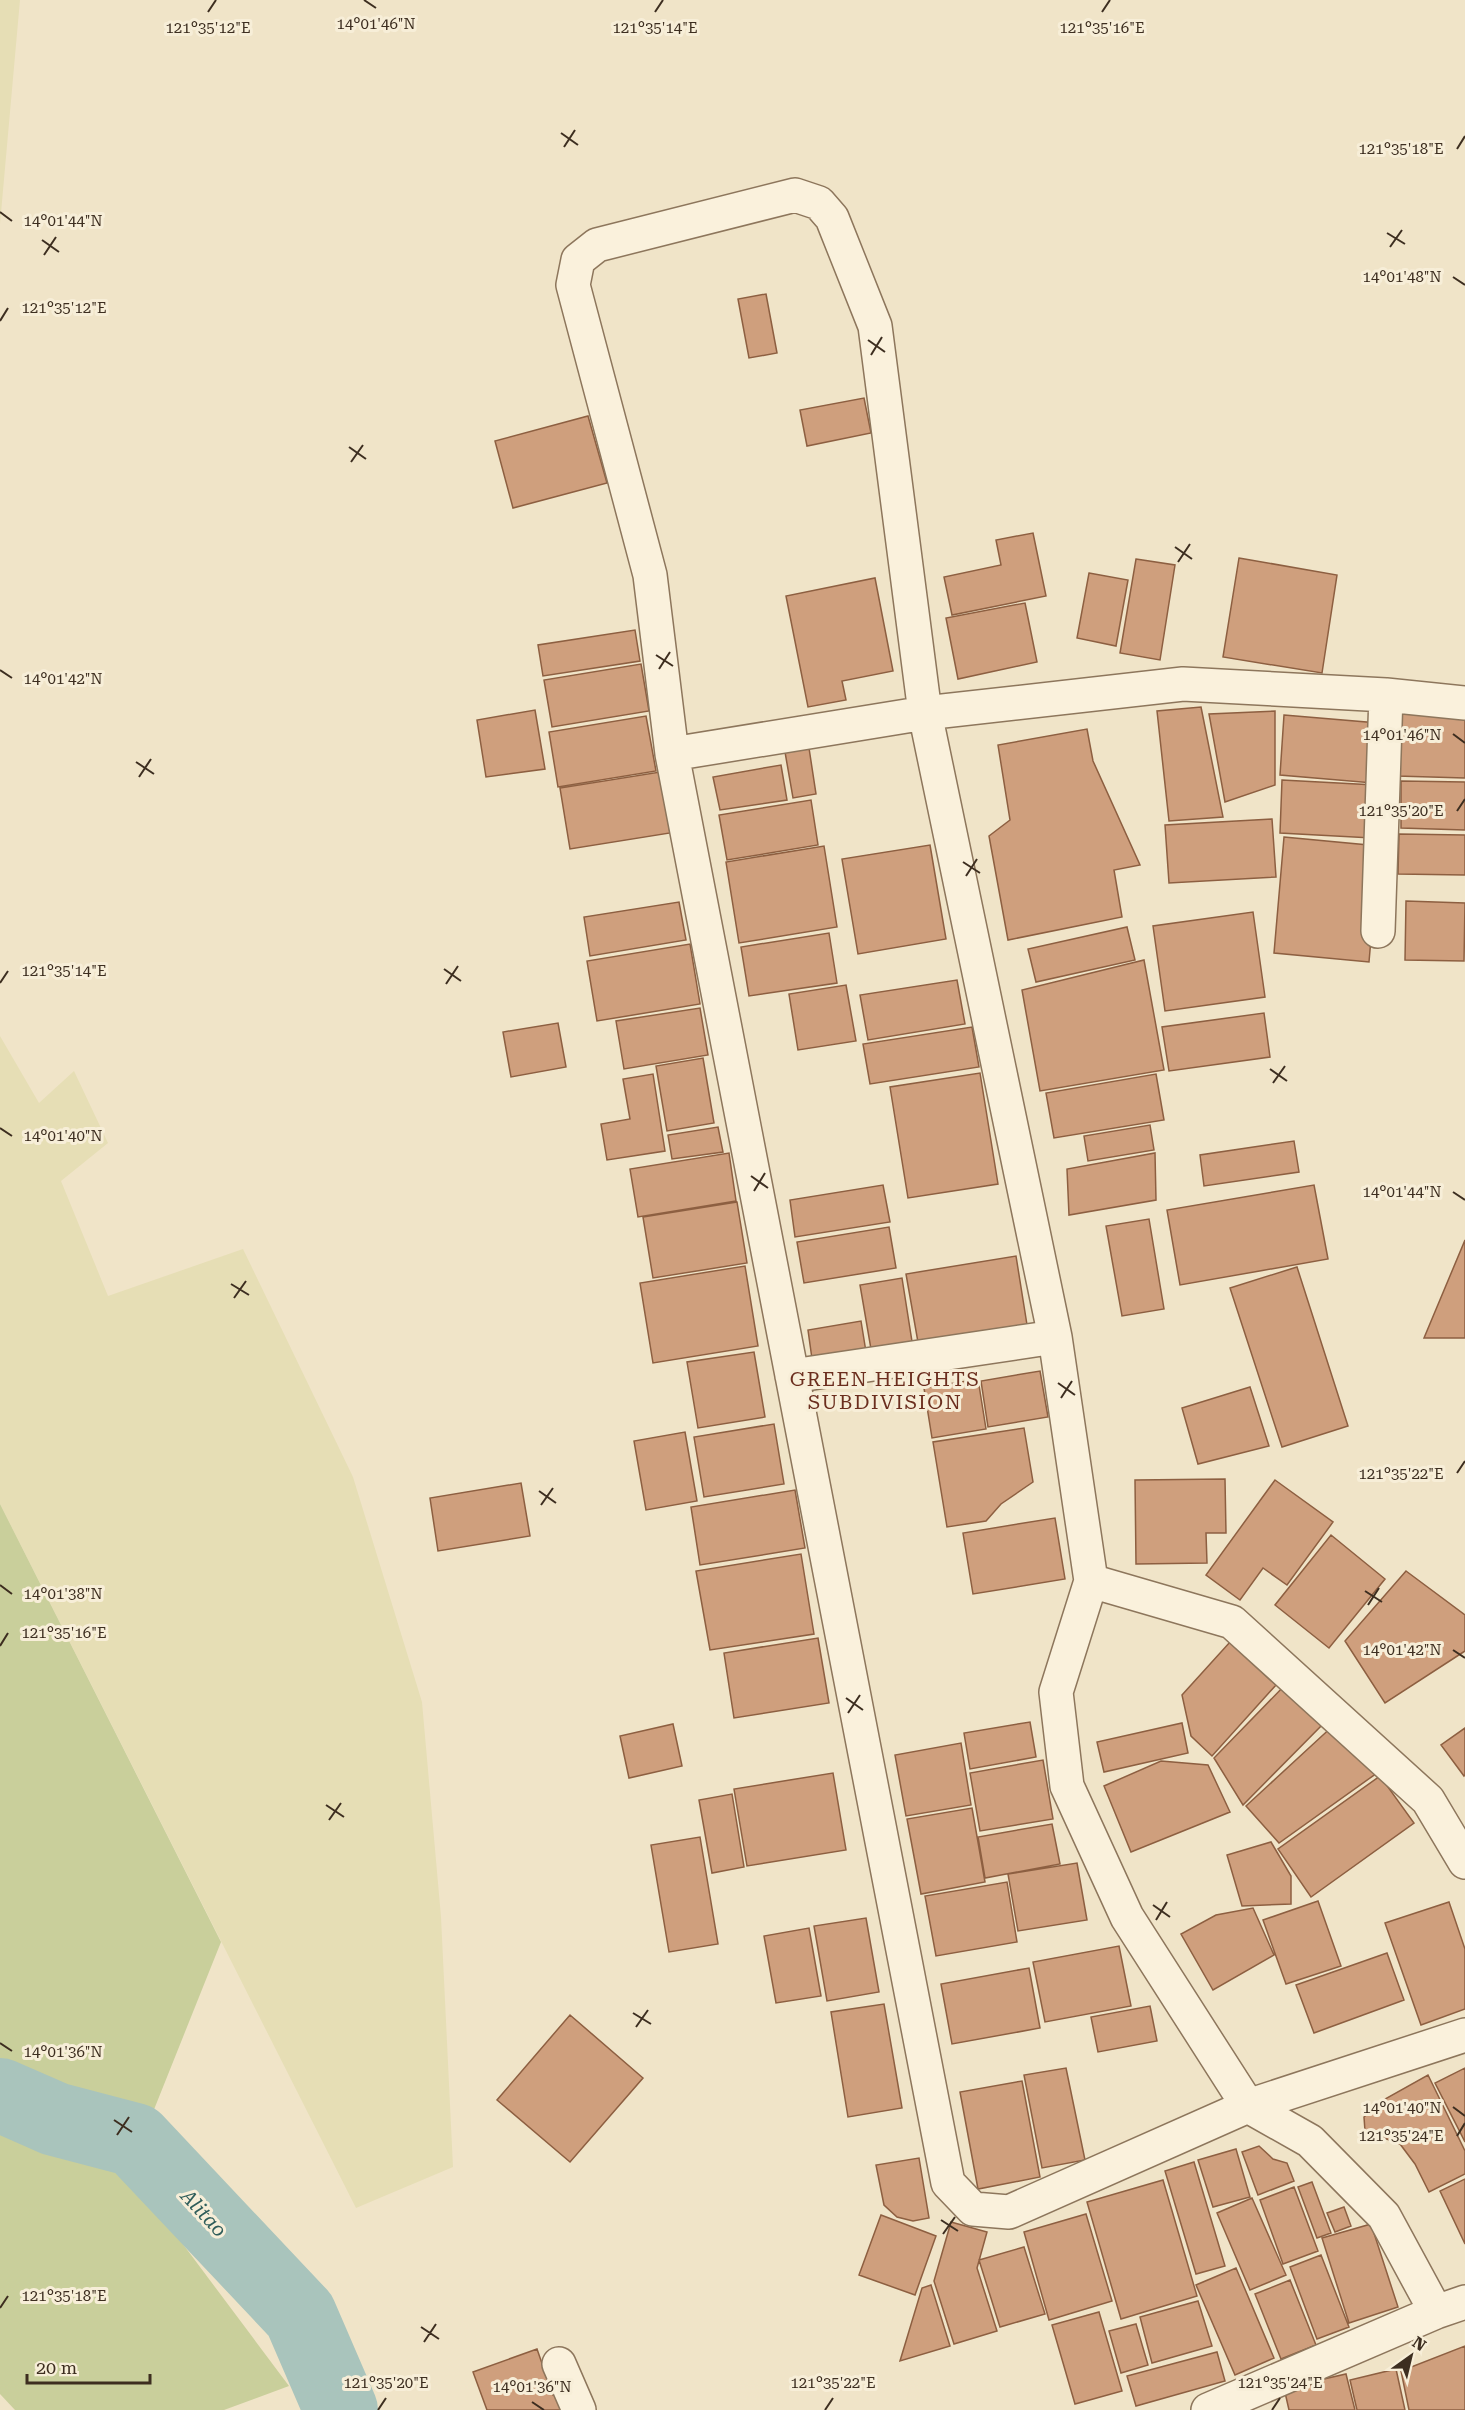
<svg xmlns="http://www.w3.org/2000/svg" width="1465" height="2410" font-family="'Roboto Serif',serif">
	<rect width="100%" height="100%" fill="#f0e4c8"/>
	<path fill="#e6deb5" d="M0,0H20L0,224Z
		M0,1036L39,1103L74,1071L108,1143L61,1181L108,1296L243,1249L353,1477L422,1702L441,1917L453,2167L356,2208L0,1504Z"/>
	<path fill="#c9cf9b" d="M0,1504L221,1942L129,2172L289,2386L224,2410H15L0,2394Z"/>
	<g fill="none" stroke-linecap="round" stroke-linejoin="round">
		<path stroke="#a9c4bc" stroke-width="74" d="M0,2095L55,2119L135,2140L300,2315L341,2410"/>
	</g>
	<path fill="#cf9f7d" stroke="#8d5f41" stroke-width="1.5" d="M766,294L777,353L749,358L738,299Z
		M864,398L871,433L807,446L800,410Z
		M588,416L607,483L513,508L495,441Z
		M1033,533L1046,596L952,615L944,577L1001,565L996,540Z
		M1239,558L1337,575L1322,673L1223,657Z
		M1136,559L1175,565L1160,660L1120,653Z
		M1089,573L1128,580L1116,646L1077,638Z
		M875,578L893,671L842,681L846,700L808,707L786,596Z
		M1025,603L1037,662L958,679L946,618Z
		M635,630L640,661L543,676L538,645Z
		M641,664L649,711L552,727L544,680Z
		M1201,707L1223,817L1169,821L1157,711Z
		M535,710L545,769L486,777L477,720Z
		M1275,711V785L1225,802L1209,714Z
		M1398,713L1465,714V778L1397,776Z
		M1284,715L1378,723L1373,783L1280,775Z
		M646,716L656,771L558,787L549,732Z
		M1087,729L1093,761L1140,865L1114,870L1122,917L1008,940L989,836L1010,820L998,745Z
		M809,748L816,794L793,798L785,752Z
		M781,765L787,800L720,810L713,777Z
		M660,772L670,833L570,849L560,788Z
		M1282,780L1375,785L1372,838L1280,833Z
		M1401,781L1465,782V830L1401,828Z
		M811,800L818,845L727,860L719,815Z
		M1272,819L1276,877L1169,883L1165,825Z
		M1399,834L1465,835V875L1398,874Z
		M1284,837L1379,846L1369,962L1274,953Z
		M930,845L946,939L858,954L842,859Z
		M824,846L837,927L739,943L726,862Z
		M1406,901L1465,903L1464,961L1405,960Z
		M679,902L686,940L590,956L584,917Z
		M1253,912L1265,997L1165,1011L1153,926Z
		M1127,927L1135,960L1036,982L1028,949Z
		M829,933L837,983L749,996L741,947Z
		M690,944L700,1004L597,1021L587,961Z
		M1144,960L1164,1070L1040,1091L1022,990Z
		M957,980L965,1024L868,1040L860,995Z
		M846,985L856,1041L798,1050L789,994Z
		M700,1008L708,1055L624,1069L616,1021Z
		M1264,1013L1270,1057L1169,1071L1162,1027Z
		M558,1023L566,1067L511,1077L503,1032Z
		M972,1027L979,1067L870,1084L863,1044Z
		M703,1058L714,1123L667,1131L656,1066Z
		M980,1073L998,1184L908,1198L890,1087Z
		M653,1074L665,1151L607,1160L601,1124L630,1119L623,1079Z
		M1156,1074L1164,1120L1054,1138L1046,1093Z
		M1150,1125L1154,1150L1088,1161L1084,1136Z
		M718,1127L723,1152L672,1159L668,1135Z
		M1294,1141L1299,1172L1204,1186L1200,1155Z
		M729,1153L736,1201L638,1217L630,1169Z
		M1155,1153L1156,1200L1069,1215L1067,1169Z
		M883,1185L890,1222L795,1237L790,1200Z
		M1314,1185L1328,1259L1180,1285L1167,1210Z
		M737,1202L747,1263L653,1278L643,1217Z
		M1149,1219L1164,1309L1122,1316L1106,1226Z
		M889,1227L896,1268L804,1283L797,1242Z
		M1465,1240V1338H1424Z
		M1016,1256L1028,1331L919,1348L906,1274Z
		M745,1266L758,1346L653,1363L640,1283Z
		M1297,1267L1348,1426L1282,1447L1230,1288Z
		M902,1278L913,1348L872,1355L860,1285Z
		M861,1321L867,1358L813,1366L808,1330Z
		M754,1352L765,1417L698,1428L687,1362Z
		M1040,1371L1048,1417L988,1427L981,1381Z
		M978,1379L986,1429L932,1438L924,1388Z
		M1250,1387L1269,1446L1198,1464L1182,1408Z
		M774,1424L784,1484L704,1497L694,1437Z
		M1024,1428L1033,1482L1001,1504L986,1521L947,1527L933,1442Z
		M685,1432L697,1501L646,1510L634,1441Z
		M1225,1479L1226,1533H1206L1207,1563L1136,1564L1135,1480Z
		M1275,1480L1333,1522L1287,1585L1263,1568L1240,1600L1206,1575Z
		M521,1483L530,1536L438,1551L430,1498Z
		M795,1490L805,1548L700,1565L691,1507Z
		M1055,1518L1065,1579L973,1594L963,1533Z
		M1331,1535L1385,1579L1329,1648L1275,1605Z
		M801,1554L814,1634L710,1650L696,1571Z
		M1406,1571L1465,1615V1651L1385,1703L1345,1641Z
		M818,1638L829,1703L734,1718L724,1653Z
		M1230,1642L1276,1685L1212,1756L1191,1736L1182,1695Z
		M1287,1683L1326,1721L1243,1805L1214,1758Z
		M1030,1722L1036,1757L970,1769L964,1733Z
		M1182,1723L1188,1753L1104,1772L1097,1742Z
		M1336,1723L1377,1773L1279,1843L1246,1806Z
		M673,1724L682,1766L629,1778L620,1736Z
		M1465,1728V1775L1464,1776L1441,1745Z
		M961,1743L971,1805L906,1816L895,1755Z
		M1043,1760L1053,1819L980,1831L970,1773Z
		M1161,1761L1208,1765L1230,1812L1131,1852L1104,1786Z
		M833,1773L846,1850L747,1866L734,1789Z
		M1380,1776L1414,1823L1311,1897L1278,1849Z
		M732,1794L744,1867L712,1873L699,1800Z
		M972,1808L985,1882L921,1894L907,1819Z
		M1052,1824L1060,1864L985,1878L978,1837Z
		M700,1837L718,1944L669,1952L651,1845Z
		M1271,1842L1291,1876V1904L1242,1906L1227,1855Z
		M1077,1863L1087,1920L1018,1931L1008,1874Z
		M1007,1882L1017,1942L936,1956L925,1896Z
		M1318,1901L1341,1966L1286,1984L1263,1920Z
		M1449,1902L1465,1949V2009L1421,2025L1385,1923Z
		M1253,1908L1274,1955L1213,1990L1181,1934L1216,1915Z
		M866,1918L879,1992L827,2001L814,1926Z
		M809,1928L821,1996L776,2003L764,1936Z
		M1119,1946L1131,2006L1045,2022L1033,1962Z
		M1387,1953L1404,2000L1314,2033L1296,1985Z
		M1029,1968L1040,2028L952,2044L941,1984Z
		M884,2004L902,2108L848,2117L831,2012Z
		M1150,2006L1157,2041L1098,2052L1091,2017Z
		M570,2015L643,2078L570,2162L497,2100Z
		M1066,2068L1085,2160L1042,2168L1024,2075Z
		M1465,2068V2142L1435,2083Z
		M1428,2075L1465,2151V2174L1429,2192L1415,2164L1400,2144L1365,2131L1364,2117L1385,2099Z
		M1022,2081L1040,2177L978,2189L960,2092Z
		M1259,2146L1273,2159L1287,2163L1294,2181L1258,2195L1242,2152Z
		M1236,2149L1250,2197L1213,2207L1198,2160Z
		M919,2158L929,2218L913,2221L897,2217L884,2205L876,2165Z
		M1194,2162L1225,2266L1196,2274L1165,2171Z
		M1465,2179V2244L1440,2191Z
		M1163,2180L1197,2296L1121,2319L1087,2202Z
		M1312,2182L1331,2233L1317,2238L1298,2187Z
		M1294,2187L1318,2251L1283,2264L1260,2200Z
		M1252,2198L1286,2275L1250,2290L1217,2213Z
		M1344,2207L1351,2226L1335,2232L1327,2213Z
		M1086,2214L1112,2301L1049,2320L1024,2232Z
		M881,2215L936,2236L915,2295L859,2275Z
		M951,2222L987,2232L977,2268L997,2331L954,2344L934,2281Z
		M1371,2224L1398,2307L1349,2323L1322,2238Z
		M1024,2247L1045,2314L1000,2327L979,2260Z
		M1321,2255L1349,2327L1317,2339L1290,2267Z
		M1236,2268L1274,2358L1235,2375L1196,2285Z
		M1290,2280L1316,2345L1281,2359L1255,2294Z
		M931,2285L950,2346L900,2361L922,2288Z
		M1198,2301L1212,2346L1152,2363L1140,2317Z
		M1099,2312L1122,2391L1075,2404L1052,2325Z
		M1136,2324L1148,2365L1121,2373L1109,2331Z
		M1465,2346V2410H1409L1401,2371Z
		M537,2349L553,2395L560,2392L566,2410H487L473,2372Z
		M1217,2352L1225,2381L1136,2406L1127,2376Z
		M1396,2369L1405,2410H1357L1350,2380Z
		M1346,2374L1355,2410H1289L1284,2388Z"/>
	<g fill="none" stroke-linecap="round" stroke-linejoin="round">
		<g stroke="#8d765c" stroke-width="36">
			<path id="street" d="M672,754L925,713L1183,684L1386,695L1465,703
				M1378,931L1386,695
				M792,1376L1055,1337
				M1091,1581L1232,1622L1428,1800L1465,1862
				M1436,2312L1384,2216L1310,2141L1248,2106L1127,1917L1067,1786L1056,1692L1091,1581L1055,1337L925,713L875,326L832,218L819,203L795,195L597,245L578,260L573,285L650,575L672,754L948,2183L973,2209L1009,2212L1248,2106L1465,2035
				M559,2364L579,2410
				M1208,2410L1436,2312L1465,2302"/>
		</g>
		<use href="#street" stroke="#faf1dc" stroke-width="33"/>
	</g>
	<path fill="none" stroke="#3d2e20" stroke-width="2" d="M364,0L376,8M208,12L216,0M655,12L663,0M1102,12L1110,0M561,133L578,145M564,147L575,130M1457,149L1465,136M0,212L12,221M1387,233L1405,244M42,240L59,252M1390,247L1402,230M44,255L56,237M1453,277L1465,285M0,321L8,308M868,340L885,352M871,355L882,337M349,447L366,459M351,462L363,445M1175,547L1192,559M1178,562L1190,544M656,655L673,666M659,669L670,652M0,670L12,678M1453,734L1465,743M136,762L154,774M139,777L151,759M1457,811L1465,799M963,862L980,873M966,876L977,859M444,969L461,981M0,983L8,971M446,984L458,966M1270,1069L1287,1081M1273,1083L1285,1066M0,1128L12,1136M751,1176L768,1188M754,1191L765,1173M1453,1192L1465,1200M231,1284L249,1295M234,1298L246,1281M1058,1383L1075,1395M1061,1398L1072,1381M1457,1473L1465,1461M539,1491L556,1503M541,1505L553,1488M0,1585L12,1594M1365,1591L1382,1602M1368,1605L1379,1588M0,1646L8,1633M1453,1650L1465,1658M846,1698L863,1710M848,1713L860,1695M326,1805L344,1817M329,1820L341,1803M1153,1905L1170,1917M1156,1920L1167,1902M633,2013L651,2024M636,2027L648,2010M0,2043L12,2051M1453,2107L1465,2116M114,2120L132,2132M117,2135L129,2117M1457,2136L1465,2123M941,2220L958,2231M943,2234L955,2217M0,2308L8,2296M421,2327L439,2339M424,2342L436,2324M532,2402L544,2410M378,2410L386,2398M825,2410L833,2398M1272,2410L1280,2398"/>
	<g text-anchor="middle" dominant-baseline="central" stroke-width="6" stroke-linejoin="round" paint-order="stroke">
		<g font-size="20" letter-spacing="1.5" fill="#6b2e1e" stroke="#f7eed8">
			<text x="885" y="1379">GREEN HEIGHTS<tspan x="885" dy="23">SUBDIVISION</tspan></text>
		</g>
		<g font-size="20" font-style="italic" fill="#2f5d5a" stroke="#f7eed8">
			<text transform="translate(204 2213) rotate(47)">Alitao</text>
		</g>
	</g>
	<g font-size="15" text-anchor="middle" fill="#3d2e20" stroke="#f7eed8" stroke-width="6" stroke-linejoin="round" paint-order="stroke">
		<text x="376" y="29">14°01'46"N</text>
		<text x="208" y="33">121°35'12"E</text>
		<text x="655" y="33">121°35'14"E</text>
		<text x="1102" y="33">121°35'16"E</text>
		<text x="1401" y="154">121°35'18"E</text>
		<text x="63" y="226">14°01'44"N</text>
		<text x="1402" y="282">14°01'48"N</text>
		<text x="64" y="313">121°35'12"E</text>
		<text x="63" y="684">14°01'42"N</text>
		<text x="1402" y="740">14°01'46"N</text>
		<text x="1401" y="816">121°35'20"E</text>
		<text x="64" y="976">121°35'14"E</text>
		<text x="63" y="1141">14°01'40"N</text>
		<text x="1402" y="1197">14°01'44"N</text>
		<text x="1401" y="1479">121°35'22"E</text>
		<text x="63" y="1599">14°01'38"N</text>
		<text x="64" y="1638">121°35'16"E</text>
		<text x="1402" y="1655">14°01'42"N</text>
		<text x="63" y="2057">14°01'36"N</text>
		<text x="1402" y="2113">14°01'40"N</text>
		<text x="1401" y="2141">121°35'24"E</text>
		<text x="64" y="2301">121°35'18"E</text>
		<text x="386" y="2388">121°35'20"E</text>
		<text x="833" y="2388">121°35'22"E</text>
		<text x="1280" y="2388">121°35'24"E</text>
		<text x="532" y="2392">14°01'36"N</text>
	</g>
	<g transform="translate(1411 2356) rotate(34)" stroke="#f7eed8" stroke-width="4.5" paint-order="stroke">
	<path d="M0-4.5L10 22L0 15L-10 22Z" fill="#3d2e20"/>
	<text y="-9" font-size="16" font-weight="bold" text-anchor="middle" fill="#3d2e20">N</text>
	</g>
	<path d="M27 2374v9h123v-9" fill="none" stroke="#3d2e20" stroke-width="3"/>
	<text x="36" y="2374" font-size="18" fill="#3d2e20" stroke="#f7eed8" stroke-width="4.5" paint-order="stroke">20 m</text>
</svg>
